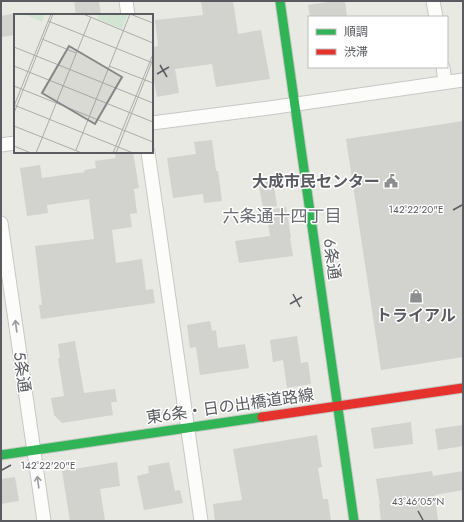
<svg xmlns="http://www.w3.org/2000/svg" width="464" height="522" font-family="Jost,'Noto Sans JP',sans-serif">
	<rect width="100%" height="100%" fill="#e9e9e3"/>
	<path fill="#d2d2ce" d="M74,1H99L101,15H76Z
		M201,1H233L238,34L261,30L270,79L216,87L212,64L175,69L179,93L157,97L152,69V47L158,46L155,20L203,15Z
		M335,1H345L347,17H310L308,5Z
		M15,13V35L1,37V16Z
		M463,121V357L381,370L346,139Z
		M212,140L216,171H218L222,201L204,203L203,194L173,198L167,158L196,154L194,142Z
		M133,152L139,188L134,189L137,213L130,214L132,227L112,230L116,263L142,259L146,290L153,289L155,303L41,319L39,305H42L35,246L94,239L89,199L47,205L48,213L27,216L20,168L40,165L42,178L49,177L85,172L84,170L96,168L95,161L116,158L115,154Z
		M273,179L277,206L263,208L258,181Z
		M286,207L291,238H290L293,256L239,263L235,241L270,236L266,210Z
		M210,321L212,331L216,330L218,348L245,344L249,368L200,375L196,347L190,348L187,325Z
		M297,336L301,363L308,362L311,384L287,388L283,360L273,362L270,340Z
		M75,341L84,393L115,389L117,402H111L113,415L62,423L54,415L51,398L64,396L58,358H60L58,344Z
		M411,422L413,444L374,449L371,428Z
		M463,425V446L438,450L435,429Z
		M317,435L322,467L318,468L323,499H328L331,521H215L213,504L242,500L233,449Z
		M117,462L120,486L100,489L105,521H70L62,471Z
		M169,462L175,491L180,490L183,503L144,510L137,476L149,473L148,466Z
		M432,471L433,476L463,471V490L435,495L438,521H381L379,504H380L376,479Z
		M15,477L19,501L1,504V479Z"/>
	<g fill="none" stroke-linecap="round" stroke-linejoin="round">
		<g stroke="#c7c7c6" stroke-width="15">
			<path id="street" d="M126,1L128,15
				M433,1L436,17
				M443,67L445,82
				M152,123L269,108L463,80
				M1,145L15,143
				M148,152L201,521
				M1,223L44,521"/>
		</g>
		<g stroke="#c6c6c5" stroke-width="11">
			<path id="fast" d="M280,1L354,521
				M1,455L262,417"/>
		</g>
		<g stroke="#c6c6c5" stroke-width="11">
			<path id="jam" d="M262,417L463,388"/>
		</g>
		<use href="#street" stroke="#fcfcfb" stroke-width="13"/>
		<use href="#fast" stroke="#30b455" stroke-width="9"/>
		<use href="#jam" stroke="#e5322d" stroke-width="9"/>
	</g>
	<defs><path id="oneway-shaft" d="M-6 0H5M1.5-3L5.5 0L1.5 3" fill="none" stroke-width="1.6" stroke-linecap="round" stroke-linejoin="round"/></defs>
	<g stroke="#9a9b9e">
		<use href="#oneway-shaft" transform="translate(16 326) rotate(-98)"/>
		<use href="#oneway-shaft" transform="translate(38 482) rotate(-98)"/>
	</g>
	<path fill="none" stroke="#595b60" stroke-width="1.5" d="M160,65L167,77M157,74L169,67M453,210L462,205M293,294L300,307M290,304L302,297M2,470L11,465M418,511L423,520"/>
	<defs>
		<g id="civic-bare" transform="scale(1.08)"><path d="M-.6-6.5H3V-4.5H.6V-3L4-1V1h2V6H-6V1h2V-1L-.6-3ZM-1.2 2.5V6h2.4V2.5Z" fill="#8b8d8e" stroke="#fff" stroke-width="2.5" paint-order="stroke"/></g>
		<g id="shop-bare" transform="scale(1.08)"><path d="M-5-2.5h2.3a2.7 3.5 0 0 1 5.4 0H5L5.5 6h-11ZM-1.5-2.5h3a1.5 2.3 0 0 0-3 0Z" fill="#8b8d8e" stroke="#fff" stroke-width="2.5" paint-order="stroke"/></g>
	</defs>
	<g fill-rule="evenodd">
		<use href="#civic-bare" x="391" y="181"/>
		<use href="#shop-bare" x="416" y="296"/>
	</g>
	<g text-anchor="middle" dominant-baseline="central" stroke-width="3" stroke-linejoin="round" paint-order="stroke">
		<g font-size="16" font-weight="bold" fill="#595b60" stroke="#fff" text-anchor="end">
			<text x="380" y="181">大成市民センター</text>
			<text x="416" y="315" text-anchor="middle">トライアル</text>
		</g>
		<g font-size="16" fill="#595b60" stroke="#fff">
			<text transform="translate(332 259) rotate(82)">6条通</text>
			<text transform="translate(22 372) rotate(82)">5条通</text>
			<text transform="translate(230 406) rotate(-8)">東6条・日の出橋道路線</text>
		</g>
		<g font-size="17" fill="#6b6d72" stroke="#fff">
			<text x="282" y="216">六条通十四丁目</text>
		</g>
	</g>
	<g transform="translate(14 14)">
		<rect width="139" height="139" fill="#e9e9e3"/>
		<path d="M10,0H31L28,8ZM85,0H114L108,15L83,5Z" fill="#d2e5d2"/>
		<path fill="none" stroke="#abacab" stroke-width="1" d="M69,0L139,29M116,0L139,9M34,7L139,49M28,25L62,39M0,33L139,89M0,52L139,108M95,52L139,69M0,72L139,128M0,91L119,139M0,92L37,0M0,99L39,0M0,112L68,139M0,132L17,139M62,136L116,0M22,139L77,3M99,139L139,40M102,139L139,45"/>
		<path fill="#848687" fill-opacity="0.15" stroke="#848687" stroke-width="2" d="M55,32L108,63L81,110L28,79Z"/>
		<rect width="139" height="139" fill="none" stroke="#595b60" stroke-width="2"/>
	</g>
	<g font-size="10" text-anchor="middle" fill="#595b60" stroke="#fff" stroke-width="3" stroke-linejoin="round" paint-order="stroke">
		<text x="416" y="213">142°22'20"E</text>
		<text x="48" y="469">142°22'20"E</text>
		<text x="418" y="505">43°46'05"N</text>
	</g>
	<rect width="464" height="522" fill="none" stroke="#595b60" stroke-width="4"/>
	<rect x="308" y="16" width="140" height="52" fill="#ffffff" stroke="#bdbdbf"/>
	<rect x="316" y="29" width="20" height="6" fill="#30b455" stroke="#bdbdbf"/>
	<text x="344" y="36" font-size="12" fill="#595b60">順調</text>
	<rect x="316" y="49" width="20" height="6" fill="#e5322d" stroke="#bdbdbf"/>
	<text x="344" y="56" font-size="12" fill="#595b60">渋滞</text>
</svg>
